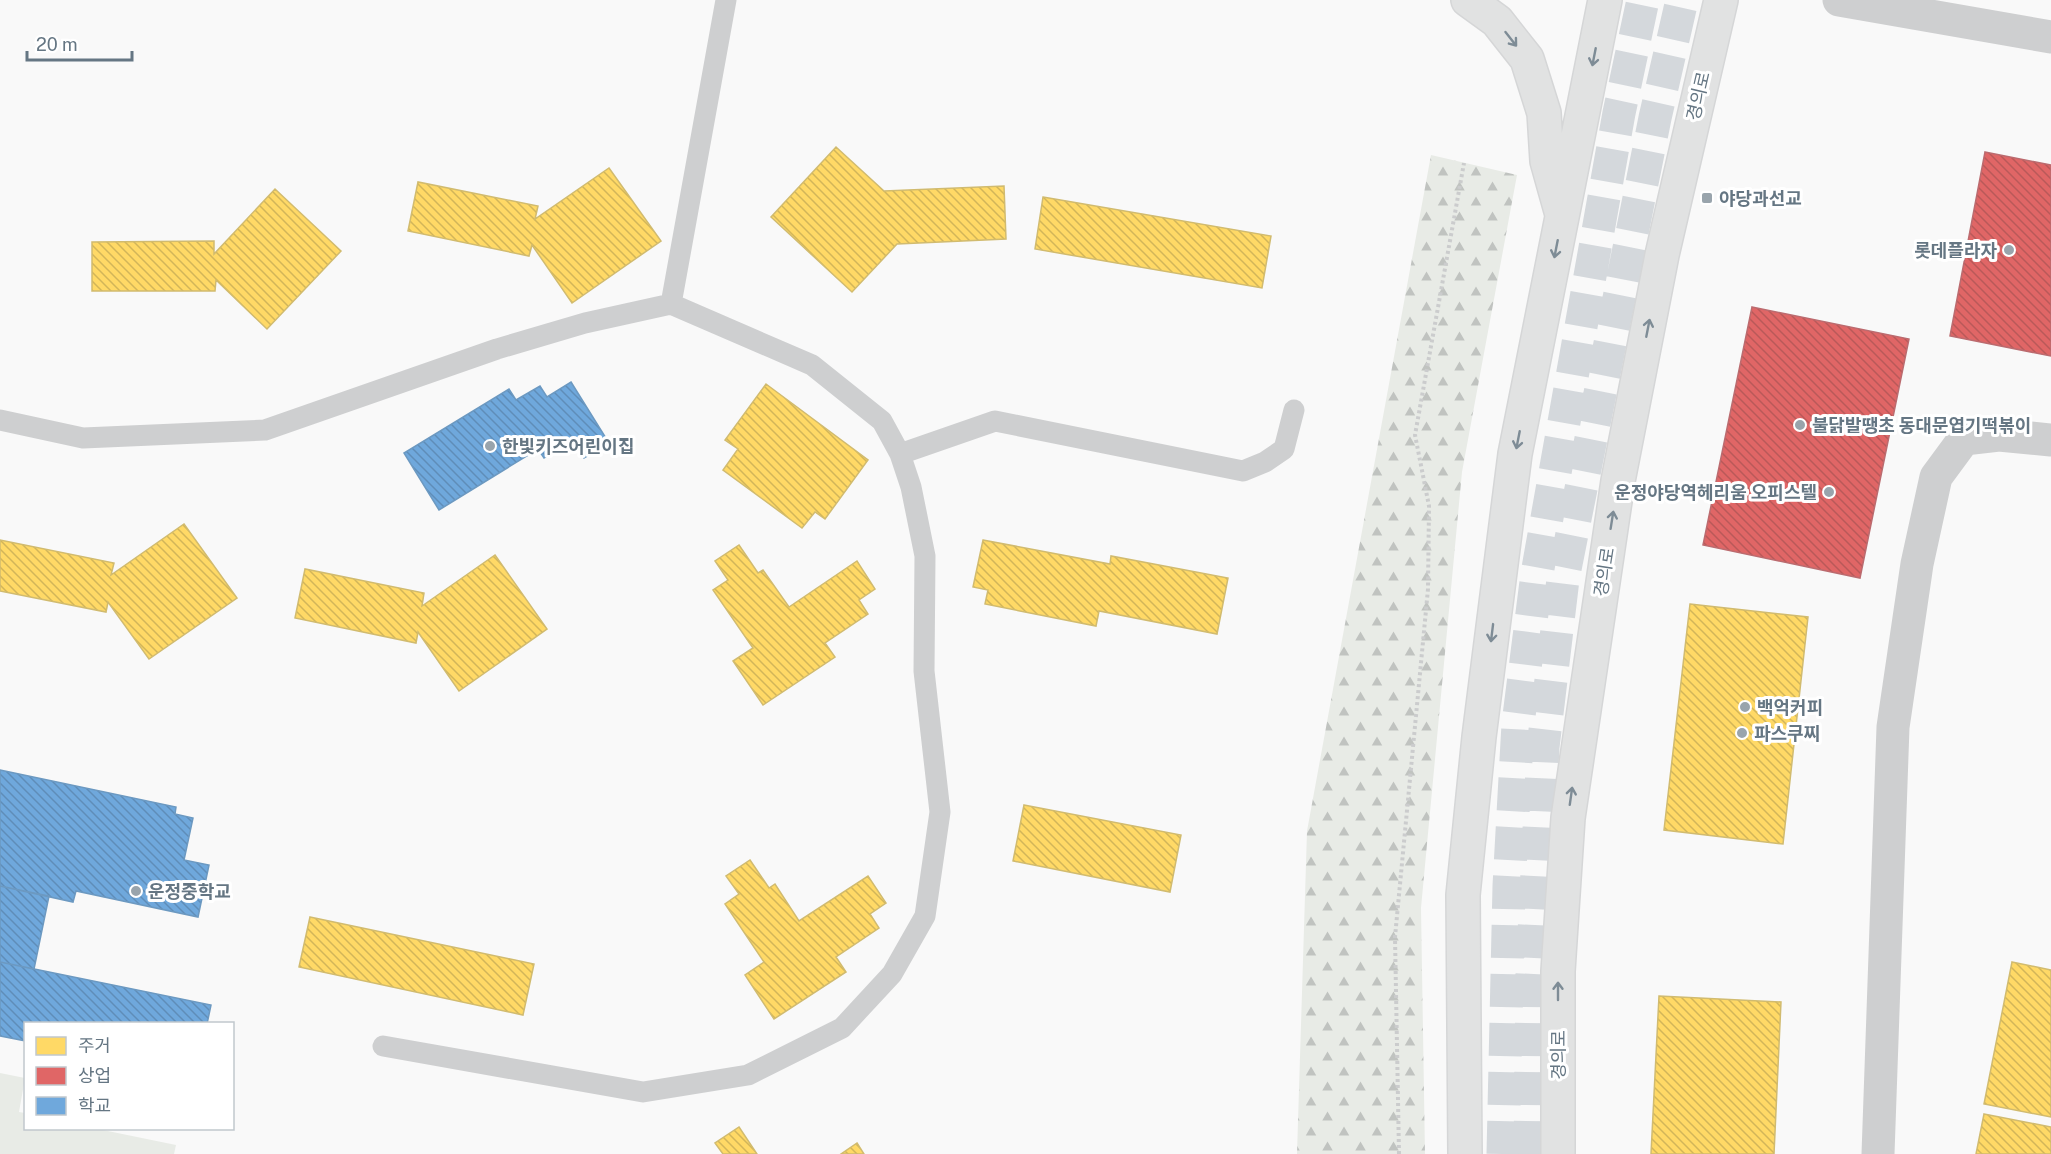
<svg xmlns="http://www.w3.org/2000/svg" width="2051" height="1154" font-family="'Public Sans','Noto Sans KR',sans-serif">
	<defs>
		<pattern id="forest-firs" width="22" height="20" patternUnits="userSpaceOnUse" patternTransform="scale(1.5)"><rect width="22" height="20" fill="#e8ebe6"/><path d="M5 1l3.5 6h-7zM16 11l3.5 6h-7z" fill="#c0c3c0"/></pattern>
		<pattern id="homes-back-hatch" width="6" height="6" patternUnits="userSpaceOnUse" patternTransform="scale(1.5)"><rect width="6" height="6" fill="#ffd966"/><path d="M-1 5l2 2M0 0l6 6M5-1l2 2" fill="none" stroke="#d2b559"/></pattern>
		<pattern id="shops-back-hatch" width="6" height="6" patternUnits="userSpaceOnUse" patternTransform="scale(1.5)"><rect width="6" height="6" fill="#e06666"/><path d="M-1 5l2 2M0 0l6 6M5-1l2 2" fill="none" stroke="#b95959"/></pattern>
		<pattern id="schools-back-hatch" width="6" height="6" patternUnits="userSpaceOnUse" patternTransform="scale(1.5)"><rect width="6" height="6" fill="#6fa8dc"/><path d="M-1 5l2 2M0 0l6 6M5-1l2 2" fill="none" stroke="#5f8db8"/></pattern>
	</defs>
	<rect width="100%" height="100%" fill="#f9f9f9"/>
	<path fill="url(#forest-firs)" d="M1431,155L1517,175L1462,472L1421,908L1425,1154H1297L1307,831Z"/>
	<path fill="#e8ebe6" d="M0,1073L25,1078L19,1112L25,1113L26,1128L98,1129L176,1145L174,1154H0Z"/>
	<path fill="url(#homes-back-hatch)" stroke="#d1bb6f" stroke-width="1.5" d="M836,147L884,191L1004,186L1006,239L897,244L852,292L771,217Z
		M609,168L661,241L572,303L532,245L529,256L408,231L418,182L538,206L535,219Z
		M275,189L341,251L267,329L216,280L215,291H92V242L214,241V254Z
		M1043,197L1271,236L1262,288L1035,249Z
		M1755,312L1896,341L1887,384L1897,386L1888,428L1879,426L1849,570L1779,556L1809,408L1738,393Z
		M766,384L868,460L825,519L815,512L802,528L723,470L738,449L725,440Z
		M184,524L237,598L149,659L108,602L106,612L0,591V540L114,563L111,575Z
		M983,540L1110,564L1111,556L1228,578L1217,634L1099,611L1096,626L985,604L988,590L973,587Z
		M739,545L758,573L763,570L789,607L857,561L875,589L859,600L868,614L825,643L835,657L763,705L733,661L753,648L713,590L728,580L715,561Z
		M495,555L547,629L459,691L418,632L416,643L295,618L305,569L424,593L422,606Z
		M1690,604L1808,617L1783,844L1664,830Z
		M1024,805L1181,835L1170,892L1013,861Z
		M750,860L769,888L775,884L799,921L868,876L886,903L870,914L879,928L836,957L846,972L774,1019L745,975L764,962L725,904L739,894L726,876Z
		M310,917L534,964L523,1015L299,967Z
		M2012,962L2051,970V1117L1984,1104Z
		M1659,996L1781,1002L1774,1154H1651Z
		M1984,1114L2051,1127V1154H1976Z
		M739,1127L757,1154H723L715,1143Z
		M857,1143L864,1154H841Z"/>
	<path fill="url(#shops-back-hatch)" stroke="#bb6b6f" stroke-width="1.5" d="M1985,152L2051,165V356L1950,336Z
		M1752,307L1909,339L1860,578L1703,545Z"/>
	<path fill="url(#schools-back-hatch)" stroke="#6c99c1" stroke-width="1.5" d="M571,382L609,443L584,458L573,441L544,458L538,449L439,510L404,453L509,389L516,400L540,386L547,397Z
		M0,770L176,807L175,814L193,818L184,860L209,865L198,917L76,891L73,902L0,886Z
		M0,886L49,896L34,969L0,962Z
		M0,962L211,1005L207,1024H26V1041L0,1036Z"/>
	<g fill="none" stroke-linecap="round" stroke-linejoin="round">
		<path stroke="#d4d8dc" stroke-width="33" stroke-dasharray="33 16" stroke-linecap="butt" d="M1503,1154L1509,886L1518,724L1537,574L1619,113L1643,0
			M1530,1154L1532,975L1543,747L1563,579L1655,118L1682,0"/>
		<g stroke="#d5d6d7" stroke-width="36">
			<path id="primary" d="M1468,0L1497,21L1527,59L1544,113L1547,161L1561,211
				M1465,1154L1463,895L1479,737L1515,454L1605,0
				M1558,1154V971L1568,818L1618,481L1662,255L1721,0"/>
		</g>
		<path stroke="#cbcccd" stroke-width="4" stroke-dasharray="3 3" stroke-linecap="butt" d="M1399,1154L1395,937L1428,589L1429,506L1415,435L1464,163"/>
		<path stroke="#cecfd0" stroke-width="21" d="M671,304L726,0
			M0,420L83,438L265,430L497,349L585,323L671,304L812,365L882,421L900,454L911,487L925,556L924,671L940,812L925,916L892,974L842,1028L748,1075L643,1092L383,1046
			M900,454L995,421L1243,471L1265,462L1284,449L1294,410"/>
		<path stroke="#cecfd0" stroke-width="33" d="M1839,0L2051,37
			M1878,1154L1893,727L1917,564L1936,477L1964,439L1999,435L2051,440"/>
		<use href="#primary" stroke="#e1e2e2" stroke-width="33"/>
	</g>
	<defs><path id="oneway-shaft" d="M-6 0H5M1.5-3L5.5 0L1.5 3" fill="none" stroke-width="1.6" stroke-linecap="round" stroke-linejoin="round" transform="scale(1.5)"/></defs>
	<g stroke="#7e8c96">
		<use href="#oneway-shaft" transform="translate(1511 39) rotate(52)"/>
		<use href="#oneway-shaft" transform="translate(1594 57) rotate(101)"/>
		<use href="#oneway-shaft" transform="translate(1556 249) rotate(101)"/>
		<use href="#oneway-shaft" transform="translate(1648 328) rotate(-79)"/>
		<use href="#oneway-shaft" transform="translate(1518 440) rotate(101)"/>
		<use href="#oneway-shaft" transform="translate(1612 520) rotate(-81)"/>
		<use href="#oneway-shaft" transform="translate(1492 633) rotate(97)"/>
		<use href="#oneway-shaft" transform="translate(1571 796) rotate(-82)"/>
		<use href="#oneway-shaft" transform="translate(1558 991) rotate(-90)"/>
	</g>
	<g fill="#99a4ac" stroke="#fff" stroke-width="2">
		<rect x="1701" y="192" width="12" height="12" rx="3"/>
		<circle cx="2009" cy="250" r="6"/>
		<circle cx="1800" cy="425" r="6"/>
		<circle cx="490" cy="446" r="6"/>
		<circle cx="1829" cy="492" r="6"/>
		<circle cx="1745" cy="707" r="6"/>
		<circle cx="1742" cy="733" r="6"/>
		<circle cx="136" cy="891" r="6"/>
	</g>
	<g text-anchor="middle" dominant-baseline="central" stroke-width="6" stroke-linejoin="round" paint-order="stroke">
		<g font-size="18" fill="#657683" stroke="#fff">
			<text transform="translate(1698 96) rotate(-77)">경의로</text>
			<text transform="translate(1604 572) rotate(-81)">경의로</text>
			<text transform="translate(1558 1055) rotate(-90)">경의로</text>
		</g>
		<g font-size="18" font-weight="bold" fill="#657683" stroke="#fff" text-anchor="start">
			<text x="1719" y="198">야당과선교</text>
			<text x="1997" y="250" text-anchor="end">롯데플라자</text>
			<text x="1812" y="425">불닭발땡초 동대문엽기떡볶이</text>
			<text x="502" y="446">한빛키즈어린이집</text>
			<text x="1817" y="492" text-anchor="end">운정야당역헤리움 오피스텔</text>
			<text x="1757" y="707">백억커피</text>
			<text x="1754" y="733">파스쿠찌</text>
			<text x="148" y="891">운정중학교</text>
		</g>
	</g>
	<rect x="24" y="1022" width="210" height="108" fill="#ffffff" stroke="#c1c8cd" stroke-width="1.5"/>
	<rect x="36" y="1037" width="30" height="18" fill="#ffd966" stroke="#c1c8cd" stroke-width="1.5"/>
	<text x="78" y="1052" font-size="18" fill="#657683">주거</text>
	<rect x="36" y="1067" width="30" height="18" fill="#e06666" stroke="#c1c8cd" stroke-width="1.5"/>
	<text x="78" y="1082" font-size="18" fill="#657683">상업</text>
	<rect x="36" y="1097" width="30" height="18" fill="#6fa8dc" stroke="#c1c8cd" stroke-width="1.5"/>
	<text x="78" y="1112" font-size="18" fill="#657683">학교</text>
	<path d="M27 51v9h105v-9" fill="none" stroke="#657683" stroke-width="3"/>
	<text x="36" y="51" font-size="18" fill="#657683" stroke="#ffffff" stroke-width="4.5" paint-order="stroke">20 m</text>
</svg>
